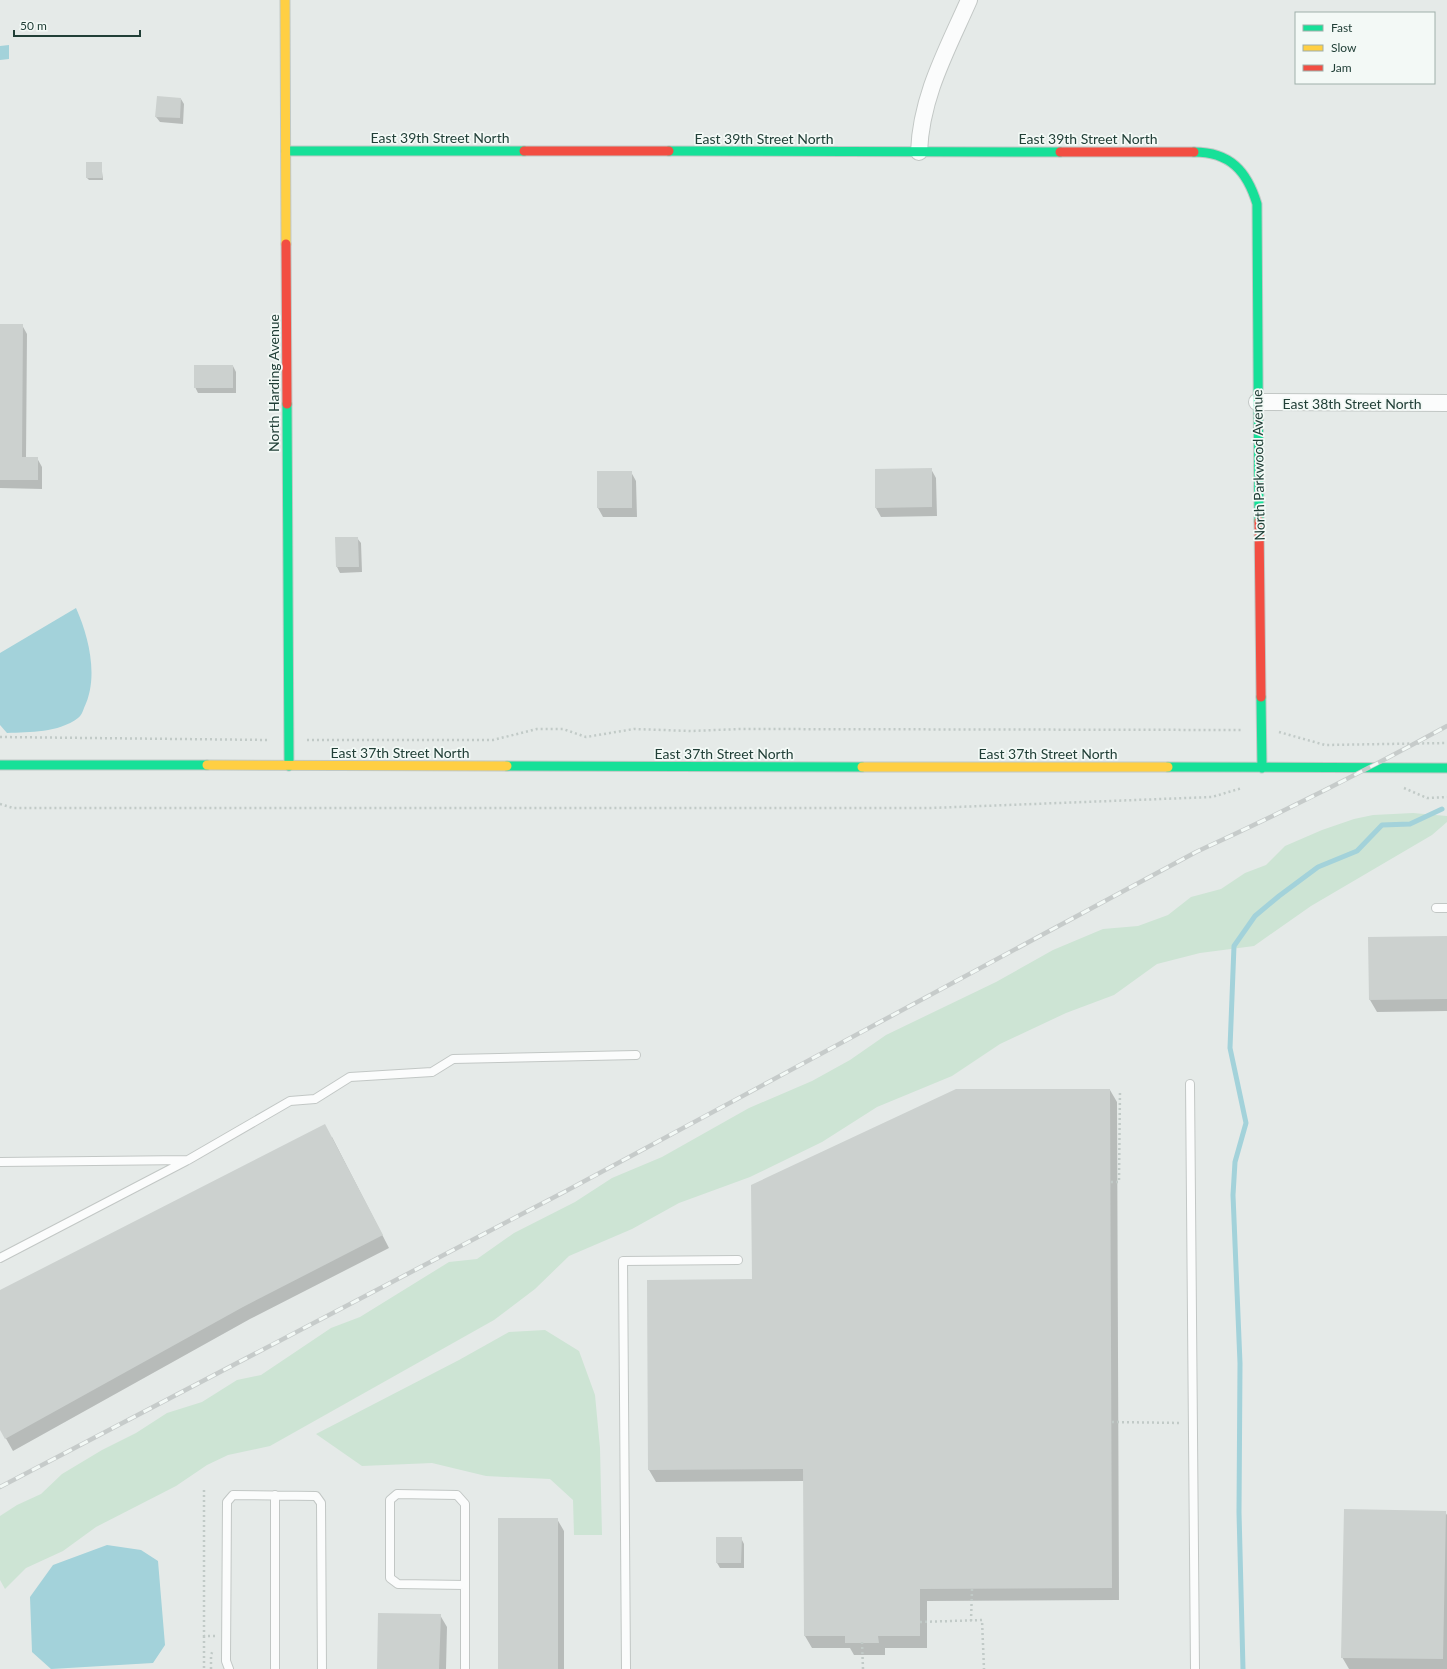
<svg xmlns="http://www.w3.org/2000/svg" width="1447" height="1669" font-family="Lato,sans-serif">
	<rect width="100%" height="100%" fill="#e5eae8"/>
	<path fill="#cde4d4" d="M1413,813L1447,816V822L1432,835L1311,906L1254,946L1200,953L1157,964L1114,995L1066,1013L1000,1044L952,1076L877,1107L822,1142L750,1177L679,1203L632,1229L569,1256L535,1289L494,1320L270,1446L228,1455L207,1465L176,1486L96,1527L63,1551L26,1568L5,1589L0,1580V1516L17,1505L41,1494L62,1474L102,1450L136,1433L167,1413L202,1402L237,1380L261,1375L331,1328L360,1317L449,1262L477,1259L514,1233L575,1202L612,1178L662,1157L749,1108L812,1081L850,1060L886,1035L996,982L1053,950L1103,929L1138,926L1168,915L1191,897L1221,889L1245,873L1266,865L1285,846L1322,830L1354,819L1373,815Z
		M545,1330L579,1351L595,1395L600,1448L602,1535H574L573,1500L550,1479L486,1476L432,1463L362,1466L316,1434L459,1360L509,1332Z"/>
	<path fill="#a3d2da" d="M9,45V59L0,60V46Z
		M76,608C89,637 99,678 84,708C83,711 81,716 78,718C58,733 30,732 7,733L0,725V653Z
		M107,1545L141,1550L158,1561L165,1645L153,1663L51,1669L32,1652L30,1597L53,1565Z"/>
	<path fill="#0003" d="M181,99L184,104L183,124L160,122L156,117Z
		M101,163L103,180H89L87,178Z
		M0,325H22L27,334L26,458H37L42,467V489L0,488Z
		M233,366L236,372V393H198L195,387Z
		M931,469L936,478L937,516L881,517L876,508Z
		M598,472H631L636,481L637,517H603L598,508Z
		M336,538H357L361,543L362,572L340,573L337,567Z
		M1447,937V1011L1377,1012L1370,1000L1369,938Z
		M1110,1090L1117,1102L1119,1600L927,1601V1648H885V1655H854L850,1648H812L805,1636L804,1481L656,1482L649,1470L753,1280Z
		M332,1137L389,1248L250,1319L13,1451L0,1428V1291Z
		M1445,1512L1447,1515V1669H1349L1342,1657Z
		M557,1519L564,1531V1669H499Z
		M741,1538L744,1544V1568H720L717,1563Z
		M440,1615L447,1627L446,1669H378Z"/>
	<g fill="none" stroke-linecap="round" stroke-linejoin="round">
		<path stroke="#a3d2da" stroke-width="5" d="M1243,1669L1239,1512L1240,1363L1233,1195L1235,1162L1246,1123L1230,1048L1234,946L1255,916L1279,896L1318,867L1357,851L1382,825L1410,824L1442,809"/>
	</g>
	<path fill="#ccd1cf" d="M157,96L181,98L180,118L155,117Z
		M86,162H102V178H86Z
		M0,324H23L22,457H38V480H0Z
		M194,365H233V388H194Z
		M932,468V507L875,508V469Z
		M597,471H632V508H597Z
		M335,537H358L359,567H336Z
		M1447,936V999L1369,1000L1368,937Z
		M956,1089H1110L1112,1588L920,1589V1636H878L879,1643H845V1636H804L803,1469L648,1470L647,1280L752,1279L751,1185Z
		M325,1124L383,1235L243,1307L5,1439L0,1430V1290Z
		M1344,1509L1446,1511L1443,1659L1341,1658Z
		M498,1518H558V1669H498Z
		M716,1537H742L741,1563H716Z
		M378,1613L441,1614L439,1669H377Z"/>
	<g fill="none" stroke-linecap="round" stroke-linejoin="round">
		<g stroke="#c2c7c5" stroke-width="10">
			<path id="lane" d="M1436,908H1447
				M1190,1084L1195,1669
				M0,1162L188,1160L290,1101L315,1099L350,1077L432,1072L453,1059L636,1055
				M0,1258L186,1161
				M229,1669L226,1661L227,1502L233,1495L316,1496L321,1503L322,1669
				M275,1669V1495
				M465,1669V1504L457,1495L397,1494L390,1500V1578L398,1584L465,1585
				M626,1669L623,1261L738,1260"/>
		</g>
		<g stroke="#c2c7c5" stroke-width="18">
			<path id="street" d="M919,152C921,96 947,50 969,0
				M1257,402L1447,403"/>
		</g>
		<g stroke="#c0c8c5" stroke-width="11">
			<path id="fast" d="M286,151H524
				M669,151L1060,152
				M1194,152C1230,152 1247,171 1257,204L1259,521
				M287,404L289,766
				M1261,697L1262,768
				M0,765H207
				M507,766L862,767
				M1168,767L1447,768"/>
		</g>
		<g stroke="#c0c8c5" stroke-width="11">
			<path id="slow" d="M285,0L286,244
				M207,765L507,766
				M862,767H1168"/>
		</g>
		<g stroke="#c0c8c5" stroke-width="11">
			<path id="jam" d="M524,151H669
				M1060,152H1194
				M286,244L287,404
				M1259,521L1261,697"/>
		</g>
		<path stroke="#c1cac7" stroke-width="2.5" stroke-dasharray="2 3" stroke-linecap="butt" d="M1279,732L1325,745L1447,743
			M0,737L270,740
			M307,740H493L537,729H563L586,737L634,729L691,731L740,729L1242,730
			M1404,788L1427,798L1447,797
			M0,804L13,808H931L1212,797L1242,788
			M1111,1182H1119L1120,1090
			M1112,1422L1181,1423
			M204,1490V1636H215
			M971,1621L972,1589
			M920,1622L982,1620L984,1669
			M204,1636V1669
			M862,1642L863,1669
			M211,1669V1655L213,1650"/>
		<use href="#lane" stroke="#fbfcfc" stroke-width="8"/>
		<use href="#street" stroke="#fbfcfc" stroke-width="16"/>
		<use href="#fast" stroke="#16e098" stroke-width="9"/>
		<use href="#slow" stroke="#ffcf43" stroke-width="9"/>
		<use href="#jam" stroke="#f24e42" stroke-width="9"/>
		<g stroke="#c6cbca" stroke-width="4.5">
			<path id="rail" d="M0,1487L566,1191L1196,852C1281,813 1365,771 1447,726"/>
		</g>
		<use href="#rail" stroke="#f3f9f6" stroke-width="3" stroke-dasharray="9" stroke-linecap="butt"/>
	</g>
	<g text-anchor="middle" dominant-baseline="central" stroke-width="3.5" stroke-linejoin="round" paint-order="stroke">
		<g font-size="14" fill="#213f37" stroke="#f3f9f6">
			<text x="440" y="137">East 39th Street North</text>
			<text x="764" y="138">East 39th Street North</text>
			<text x="1088" y="138">East 39th Street North</text>
			<text transform="translate(273 383) rotate(-90)">North Harding Avenue</text>
			<text x="1352" y="403">East 38th Street North</text>
			<text transform="translate(1258 465) rotate(-91)">North Parkwood Avenue</text>
			<text x="400" y="752">East 37th Street North</text>
			<text x="724" y="753">East 37th Street North</text>
			<text x="1048" y="753">East 37th Street North</text>
		</g>
	</g>
	<rect x="1295" y="12" width="140" height="72" fill="#f3f9f6" stroke="#9fafaa"/>
	<rect x="1303" y="25" width="20" height="6" fill="#16e098" stroke="#9fafaa"/>
	<text x="1331" y="32" font-size="12" fill="#213f37">Fast</text>
	<rect x="1303" y="45" width="20" height="6" fill="#ffcf43" stroke="#9fafaa"/>
	<text x="1331" y="52" font-size="12" fill="#213f37">Slow</text>
	<rect x="1303" y="65" width="20" height="6" fill="#f24e42" stroke="#9fafaa"/>
	<text x="1331" y="72" font-size="12" fill="#213f37">Jam</text>
	<path d="M14 30v6h126v-6" fill="none" stroke="#213f37" stroke-width="2"/>
	<text x="20" y="30" font-size="12" fill="#213f37" stroke="#f3f9f6" stroke-width="3" paint-order="stroke">50 m</text>
</svg>
